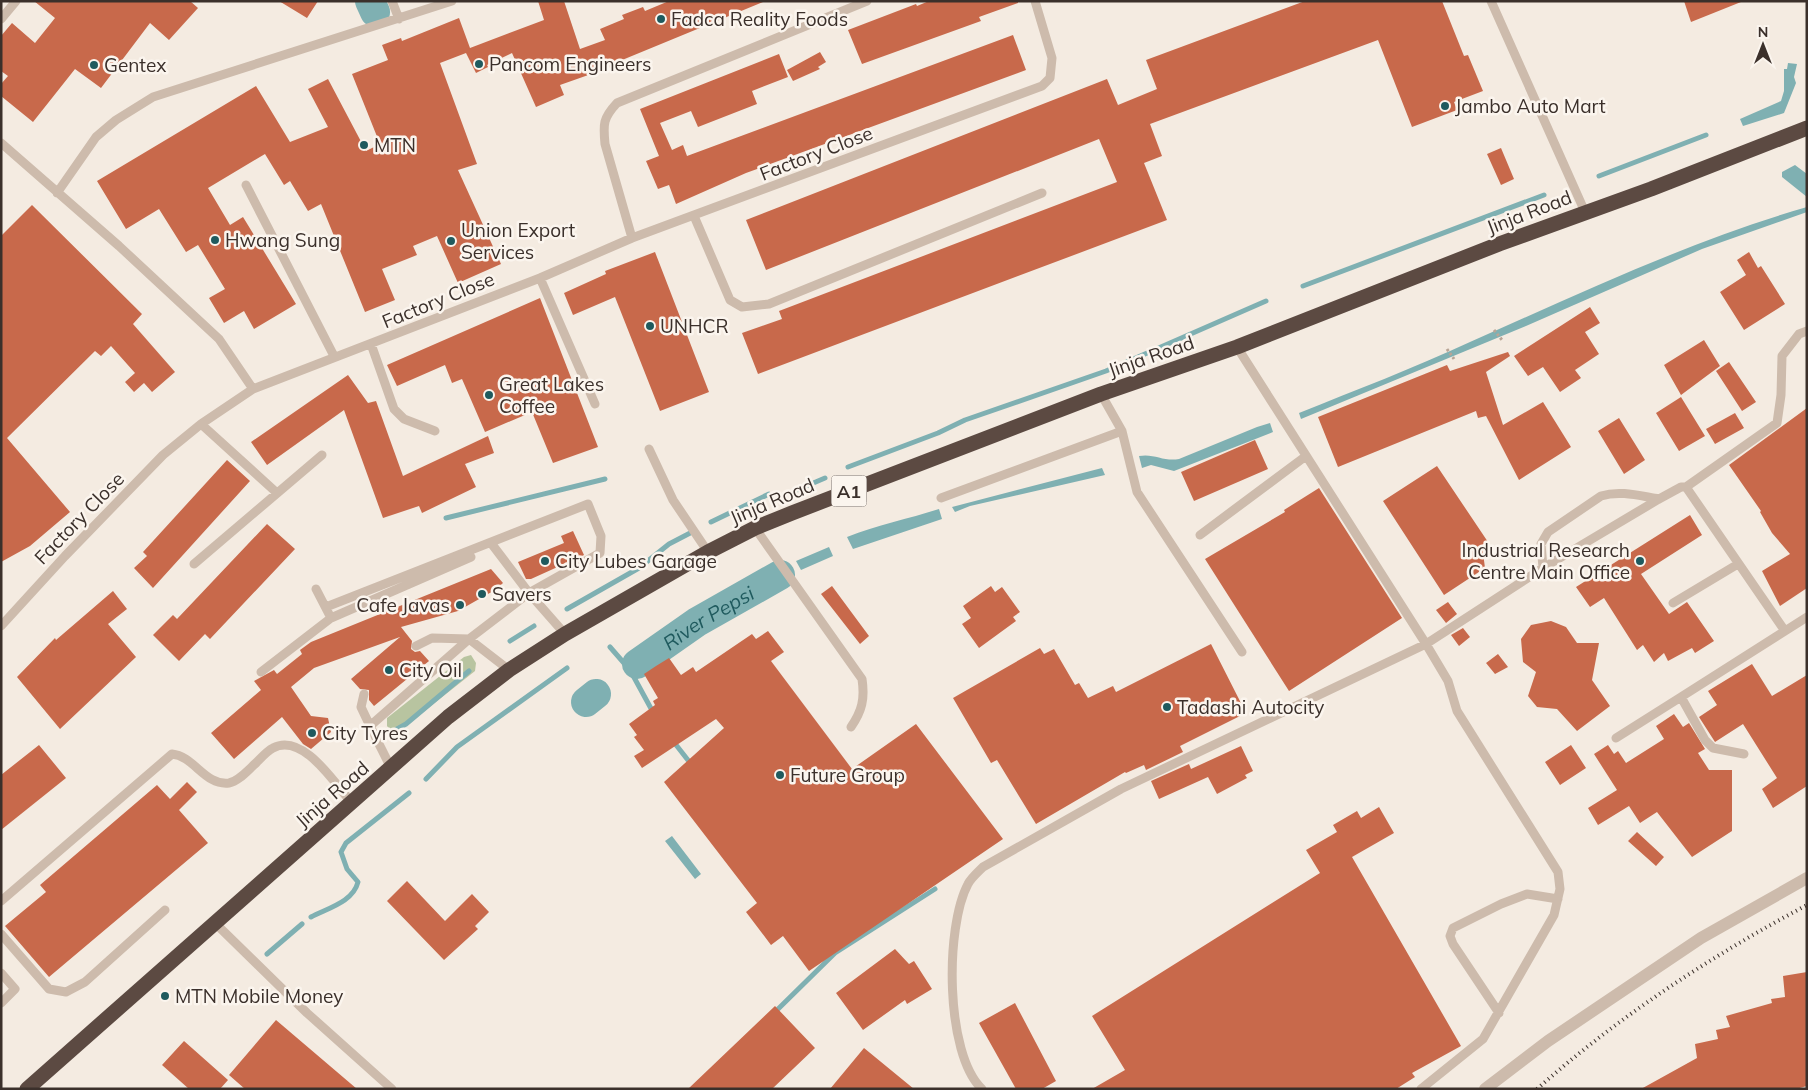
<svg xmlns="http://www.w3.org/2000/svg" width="1808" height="1090" font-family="Mulish,sans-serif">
	<rect width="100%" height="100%" fill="#f4ebe1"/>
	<path fill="#b8c4a0" d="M471,655L476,663L475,671L398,732L391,731L387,726V718L464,657Z"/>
	<path fill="#7fb0b2" d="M1788,63L1797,64L1794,77L1796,83L1784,113L1743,126L1740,119L1781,101L1784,91V69H1787Z
		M1795,165L1807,174V197L1782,177V172Z
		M1807,207V212L1702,249L1526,326L1301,419L1299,413C1356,390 1414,368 1470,342C1581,293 1690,241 1807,207Z
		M1270,423L1273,432L1174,471L1151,465L1142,468L1139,456C1154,453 1164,462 1179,459L1257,427Z
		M1102,468L1105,475L970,506L955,512L952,507Z
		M939,509L942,519L853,549L847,537C877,525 908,519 939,509Z
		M829,547L833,556L801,570L796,561Z
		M777,571L781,579L712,624L705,613Z
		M692,622L697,629L639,667L635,659Z
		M672,836L701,874L695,879L665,841Z"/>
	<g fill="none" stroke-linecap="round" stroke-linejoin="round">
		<path stroke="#7fb0b2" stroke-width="5" d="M1599,176L1706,135
			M1303,286L1544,195
			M848,467L938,433L965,420L1106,371L1266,301
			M797,490L825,478
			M446,518L605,479
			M711,522L769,494
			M567,609L639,568L669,544L694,531
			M510,641L534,626
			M610,647L630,670L654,714
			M397,729L406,724L469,671
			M673,741L691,764
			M426,779L457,747L567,668
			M311,917C328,908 353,902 358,882L347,869L341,852L346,843L409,793
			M267,954L302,924
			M774,1013L835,953L935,889"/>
		<g stroke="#7fb0b2" stroke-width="30">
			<path d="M370,1L375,12"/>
			<path id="s1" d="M637,664L697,622L780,575"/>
			<path d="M586,702L596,694"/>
		</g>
	</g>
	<path fill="#c8694b" d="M34,1H190L198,8L169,40L150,23L101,88L75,69L33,122L1,96V84L8,76L1,71V36L12,23L35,43L55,18Z
		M279,1H318L307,18Z
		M538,1H564L580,49L605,40L600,29L624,19L622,15L643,7L645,11L669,1L763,2L610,65L611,67L560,85L564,95L536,107L512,53L487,65L488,67L476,73L466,53L440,63L477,164L458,170L501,264L458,283L437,236L413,246L417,255L382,269L395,300L365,312L321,204L308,211L290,181L284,185L265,154L208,188L230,225L243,217L296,304L254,329L244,311L224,323L209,298L225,289L198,245L186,252L159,209L126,229L97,181L256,86L290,142L328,127L308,89L328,79L366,151L380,144L352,74L388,60L382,45L401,38L402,41L459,18L470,48L544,20Z
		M929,1H1018V3L979,17L981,21L862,64L848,30L916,4L917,6Z
		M1305,1H1442L1464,56L1468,55L1483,91L1454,102L1457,110L1412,127L1378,40L1150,124L1162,156L1144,163L1167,220L758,374L742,333L782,319L779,311L1117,182L1099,139L766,270L746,220L1107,79L1118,105L1157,89L1146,60Z
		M1684,1H1741V2L1691,22Z
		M1013,35L1026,70L746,173L676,204L669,185L658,189L646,161L659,156L640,109L779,54L788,77L752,91L757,104L698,127L691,111L660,123L672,150L683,145L687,156Z
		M820,52L826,62L818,67L820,69L793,81L787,70Z
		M1501,148L1514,179L1501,185L1487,154Z
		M32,205L142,314L133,324L175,372L152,392L144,383L134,392L125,382L135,373L111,346L101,356L95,351L7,438L70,512L30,546L1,562V236Z
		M655,252L709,392L660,411L615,297L573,315L564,293L606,274L605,271Z
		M1749,252L1758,268L1761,266L1785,304L1744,330L1720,292L1746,275L1737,260Z
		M540,298L598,447L553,463L532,412L485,432L462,379L452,383L445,365L397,386L387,365Z
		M1590,307L1600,323L1585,332L1599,354L1575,370L1581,378L1560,392L1543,367L1528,376L1514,356Z
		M1704,340L1720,366L1681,395L1664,365Z
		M1508,352L1510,356L1486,372L1503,425L1543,402L1571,447L1519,480L1486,416L1478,418L1476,411L1338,467L1318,417L1447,365L1450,371Z
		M1729,362L1756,402L1742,411L1716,371Z
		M348,375L368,403L376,401L403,476L488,436L494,453L465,464L476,487L422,513L419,506L383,518L344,410L267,465L251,442Z
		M1681,397L1705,436L1679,451L1656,413Z
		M1807,408V588L1780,606L1762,571L1790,554L1772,533L1760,512L1761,511L1729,465Z
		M1735,413L1744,428L1715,444L1706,429Z
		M1619,418L1645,460L1624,474L1598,431Z
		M1255,440L1268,469L1194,501L1181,472Z
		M227,460L250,481L153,588L134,568L147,556L143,552Z
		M1437,466L1488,542L1482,545L1485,568L1444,595L1383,501Z
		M1319,488L1402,618L1289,691L1205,559L1285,512L1284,510Z
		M1690,515L1702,535L1641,574L1669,614L1687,602L1714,641L1695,653L1692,648L1668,661L1664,653L1654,662L1643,645L1637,650L1604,598L1590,607L1576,587Z
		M267,524L295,549L210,639L205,634L179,661L153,635L173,615L177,619Z
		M573,531L584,555L531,579H526L518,562L564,543L561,536Z
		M491,569L503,583L495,590L458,611L401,627L412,641L411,649L415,652L420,651L429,661L374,706L369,700V690L360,689L351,679L400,637L314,668L291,687L311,716L328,718L331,732L311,749L303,744L282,717L234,759L211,733L261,690L254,681L274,670L277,674L302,654L300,650L311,642Z
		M832,586L869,636L860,644L821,594Z
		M991,586L995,592L1002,587L1020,612L1013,617L1016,621L979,648L962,624L971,618L963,606Z
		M113,591L127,609L108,624L136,657L60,729L17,677L55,638L56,640Z
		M1448,602L1457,614L1446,623L1436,610Z
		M1551,621L1566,627L1577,643H1599L1592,680L1610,706L1577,731L1557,709L1537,707L1528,696L1536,672L1523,662L1521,639L1531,625Z
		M1463,628L1470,637L1459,646L1451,635Z
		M768,631L784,652L771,661L852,769L916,724L1003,839L809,971L783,936L771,945L746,912L757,903L664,782L724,728L716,719L642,768L634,756L644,750L634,737L637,735L629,724L655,705L653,701L658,698L644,674L656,666L669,658L681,675L693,667L696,672L752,634L756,639Z
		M1211,644L1246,713L1180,746L1183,752L1146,770L1144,765L1126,773L1125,772L1036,824L997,760L991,763L953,698L1040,648L1044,654L1054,649L1075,685L1079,683L1088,698L1113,686L1116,692Z
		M1498,654L1508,667L1495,674L1486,663Z
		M1752,664L1772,696L1807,675V786L1773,808L1762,789L1777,778L1743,724L1715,742L1699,717L1717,705L1708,691Z
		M1674,714L1683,727L1689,723L1705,749L1698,753L1709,770H1732V831L1692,857L1657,812L1640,823L1629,806L1598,825L1588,808L1617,790L1594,754L1608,745L1614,754L1618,751L1626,763L1664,739L1656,726Z
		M39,745L66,778L1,830V775Z
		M1571,745L1586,768L1560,785L1545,762Z
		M1241,746L1253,771L1245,775L1247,778L1217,794L1208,777L1159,799L1151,781L1189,764L1191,769Z
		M187,782L197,792L179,810L208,843L49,977L5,926L46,892L40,885L157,785L170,799Z
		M1379,807L1394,833L1352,857L1461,1046L1412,1073L1415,1077L1396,1089H1092L1125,1070L1092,1016L1320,873L1306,850L1337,832L1333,825L1357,811L1361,818Z
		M1637,832L1664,857L1656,866L1628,841Z
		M407,881L445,921L472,894L489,912L475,926L478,929L444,960L387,901Z
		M895,949L909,964L914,961L932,989L907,1004L905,1000L863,1030L836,993Z
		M1807,972V1086L1796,1089H1641L1697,1058L1695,1044L1718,1039L1716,1030L1730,1027L1726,1016L1772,1003L1771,999L1785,997L1783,976Z
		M1015,1003L1056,1081L1042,1089H1016L979,1023Z
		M775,1006L815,1048L772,1089H688Z
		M276,1020L357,1089H245L229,1075Z
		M184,1041L228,1080L220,1089H189L162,1065Z
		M864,1048L914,1089H830Z"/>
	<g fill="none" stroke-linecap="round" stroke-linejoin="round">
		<path stroke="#b9a596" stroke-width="3" stroke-dasharray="2.5 2.5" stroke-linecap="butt" d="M1494,330L1502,340
			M1447,349L1454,359"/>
		<path stroke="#cdbbac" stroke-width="9" d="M392,1L399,19
			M1491,1L1585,212
			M1,19L16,1
			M1,143L119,246L219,339L253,389
			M246,185L334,356
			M57,193L96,137L116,120L153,97L452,1
			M694,216L730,300L742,307L769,304L1042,193
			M632,238L605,144C603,124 603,118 617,103L867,1
			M540,278L595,404
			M371,344L394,409L404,419L435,431
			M1237,347L1426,644L1448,681L1457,711L1558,872L1560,889L1554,915L1483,1039L1421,1089
			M1101,394L1122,431L1137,492L1242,652
			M201,424L277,493
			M649,449L673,500L708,552
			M1686,487L1785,631L1807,617
			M941,498L1122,431
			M755,528L862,679C865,699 862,711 851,727
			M1200,535L1306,456
			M194,564L322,455
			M1543,568L1541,544L1548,532L1601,496C1620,490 1640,496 1659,499
			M1673,603L1738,564
			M326,607L588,504L601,536L600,553L529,593L565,634
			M331,618L471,557
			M1,626L65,556L163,455L201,424L253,389L540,278L632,238L1042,86L1050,78L1052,58L1035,1
			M416,646L432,638L469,639L529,593L491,543
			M261,672L331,618L316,589
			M364,694L361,707L370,726
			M1616,738L1681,697
			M1744,754L1713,748L1705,740L1681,697L1785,631
			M391,768L370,726L469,639L509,670
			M1,901L172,754C194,756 205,786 229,783C239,781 248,770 256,763C261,758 267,751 273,748C303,732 335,784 352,803
			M215,923L307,1013L392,1089
			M1,934L49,989L66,992L85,982L165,910
			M1,973L15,989L1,1003
			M1499,1013L1453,944L1450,936L1453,928L1501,904L1527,894L1558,899
			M982,1089C945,1054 945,927 968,884C971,878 978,872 983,867L1121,789L1426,644L1543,568L1659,499L1681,487H1686L1777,423L1781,395L1782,356L1799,334L1807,331"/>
		<path stroke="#cdbbac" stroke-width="12" d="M1485,1089L1548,1041L1701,938L1807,878"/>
		<path stroke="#5c4a42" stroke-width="15" d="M27,1089L448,717L509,670L565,634L708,552L755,528L792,513L1101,394L1237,347L1499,244L1651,189L1807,128"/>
		<path stroke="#3b302b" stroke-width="4" stroke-dasharray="1 4" stroke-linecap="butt" d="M1537,1089C1618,1017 1711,956 1807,905"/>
	</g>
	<g fill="#1f5a5e" stroke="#fbf5ee" stroke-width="2">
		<circle cx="661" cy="19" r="5"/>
		<circle cx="479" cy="64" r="5"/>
		<circle cx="94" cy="65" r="5"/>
		<circle cx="1445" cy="106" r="5"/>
		<circle cx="364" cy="145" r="5"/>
		<circle cx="215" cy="240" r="5"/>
		<circle cx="451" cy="241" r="5"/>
		<circle cx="650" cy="326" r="5"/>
		<circle cx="489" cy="395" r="5"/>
		<circle cx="545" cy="561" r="5"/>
		<circle cx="1640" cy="561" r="5"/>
		<circle cx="482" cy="594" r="5"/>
		<circle cx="460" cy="605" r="5"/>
		<circle cx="389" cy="670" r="5"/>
		<circle cx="1167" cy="707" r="5"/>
		<circle cx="312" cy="733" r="5"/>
		<circle cx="780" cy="775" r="5"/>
		<circle cx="165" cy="996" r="5"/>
	</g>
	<g text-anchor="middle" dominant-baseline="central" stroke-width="5" stroke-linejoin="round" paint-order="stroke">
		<rect fill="#fbf5ee" stroke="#756b66" stroke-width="1" x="831.5" y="475.5" width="35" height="31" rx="4"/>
		<g font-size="18" font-weight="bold" fill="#3b302b">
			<text x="849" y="491">A1</text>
		</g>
		<g font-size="19" fill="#3b302b" stroke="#fbf5ee" text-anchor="start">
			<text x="671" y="19">Fadca Reality Foods</text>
			<text x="489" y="64">Pancom Engineers</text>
			<text x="104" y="65">Gentex</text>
			<text x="1455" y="106">Jambo Auto Mart</text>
			<text x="374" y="145">MTN</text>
			<text x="461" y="230">Union Export<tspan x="461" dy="22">Services</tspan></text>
			<text x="225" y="240">Hwang Sung</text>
			<text x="660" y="326">UNHCR</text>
			<text x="499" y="384">Great Lakes<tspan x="499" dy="22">Coffee</tspan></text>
			<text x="1630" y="550" text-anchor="end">Industrial Research<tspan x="1630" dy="22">Centre Main Office</tspan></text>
			<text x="555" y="561">City Lubes Garage</text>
			<text x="492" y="594">Savers</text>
			<text x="450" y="605" text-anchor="end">Cafe Javas</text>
			<text x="399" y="670">City Oil</text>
			<text x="1177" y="707">Tadashi Autocity</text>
			<text x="322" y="733">City Tyres</text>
			<text x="790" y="775">Future Group</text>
			<text x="175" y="996">MTN Mobile Money</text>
		</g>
		<g font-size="19" fill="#3b302b" stroke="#fbf5ee">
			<text transform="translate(816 153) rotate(-21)">Factory Close</text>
			<text transform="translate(1529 212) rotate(-21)">Jinja Road</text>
			<text transform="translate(438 300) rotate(-22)">Factory Close</text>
			<text transform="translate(1151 356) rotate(-19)">Jinja Road</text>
			<text transform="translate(772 501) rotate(-23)">Jinja Road</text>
			<text transform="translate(79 518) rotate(-46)">Factory Close</text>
			<text transform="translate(332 794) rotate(-41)">Jinja Road</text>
		</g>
		<g font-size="20" font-style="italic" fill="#1f5a5e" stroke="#fbf5ee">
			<text stroke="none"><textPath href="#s1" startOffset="85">River Pepsi</textPath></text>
		</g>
	</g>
	<rect width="1808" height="1090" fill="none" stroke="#3b302b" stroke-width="5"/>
	<g transform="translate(1763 45)" stroke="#fbf5ee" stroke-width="4" paint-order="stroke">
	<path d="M0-4L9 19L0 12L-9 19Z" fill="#3b302b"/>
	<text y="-8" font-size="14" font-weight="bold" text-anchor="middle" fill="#3b302b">N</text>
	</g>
</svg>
